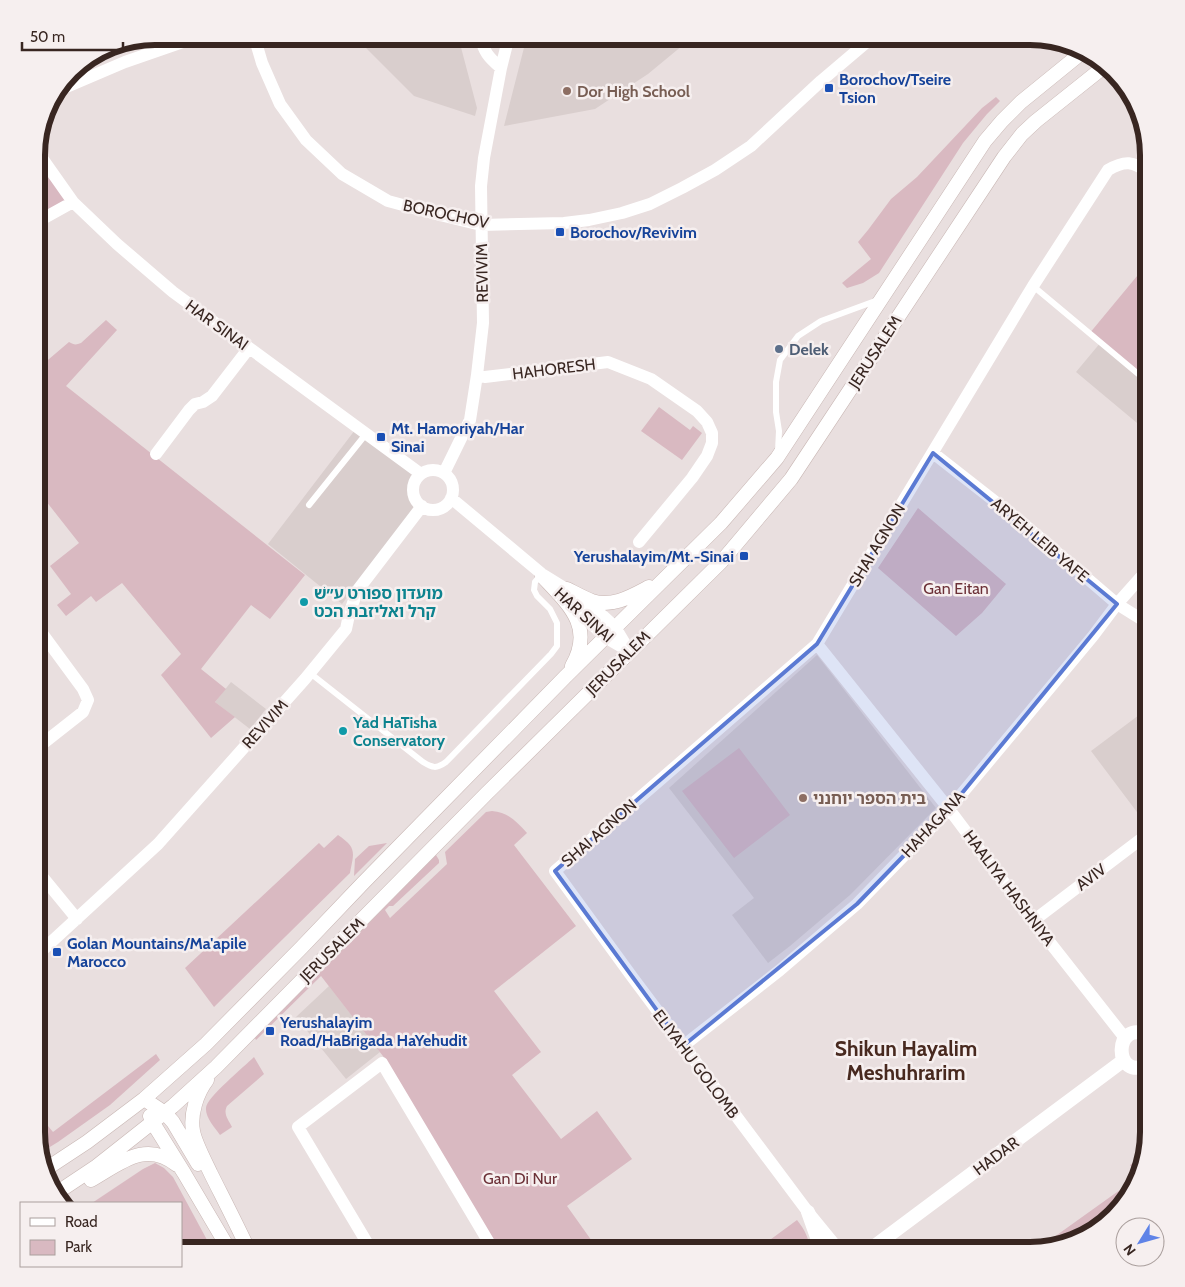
<svg xmlns="http://www.w3.org/2000/svg" width="1185" height="1287" font-family="Cabin,'Noto Sans Hebrew',sans-serif">
	<rect width="100%" height="100%" fill="#e9dfdf"/>
	<path fill="#d9cecd" d="M362,36H458L477,108L475,116L414,96L365,47Z
		M527,36H694L648,74L595,109L504,126Z
		M1101,342L1149,383V433L1076,372Z
		M355,430L416,475L411,483L410,489L412,497L417,505L342,604L268,544Z
		M817,655L936,808L850,895L790,946L768,963L732,915L754,898L669,788Z
		M231,682L266,709L250,729L215,702Z
		M1147,709L1149,712V828L1091,751Z
		M329,986L380,1052L346,1079L296,1017Z"/>
	<path fill="#d9b9c1" d="M996,97L1000,101L987,114L963,143L879,273L863,283L847,288L842,283L871,259L858,242L868,230L891,199L917,177L982,108Z
		M37,151L73,202L37,222Z
		M1147,264L1149,266V383L1089,334Z
		M106,320L117,330L66,386L305,575L270,619L251,605L201,669L226,689L215,702L235,717L211,738L161,675L181,654L122,583L96,602L91,596L66,616L57,605L71,594L50,566L79,543L42,496L36,500V378C43,376 42,371 42,365L69,342C74,345 76,345 81,343Z
		M659,407L690,430L693,426L702,433L682,460L641,431Z
		M918,508L1006,584L982,613L956,636L878,568Z
		M739,748L790,815L734,858L682,791Z
		M492,811C508,812 517,822 527,833L514,845L576,926L494,991L541,1052L512,1075L561,1139L597,1111L632,1159L567,1206L599,1251H500L386,1060L321,976L256,1040L255,1038L436,855L439,860V863L393,906H389L385,910L390,918L447,864L445,852L486,812Z
		M338,835C357,848 354,852 350,873L214,1007L185,968L319,843L324,848Z
		M387,843L354,876L355,859L369,846Z
		M156,1054L160,1060L110,1105L58,1142L40,1153L36,1134L48,1126L53,1132Z
		M254,1057L264,1074L227,1106C223,1114 228,1119 232,1127L220,1135C215,1128 205,1117 206,1108C206,1098 245,1066 254,1057Z
		M1144,1155L1137,1185L1103,1226L1069,1244L1036,1250L1138,1177L1130,1165Z
		M155,1163L164,1168L173,1177L213,1251H181V1203H92L143,1169Z
		M797,1220C805,1230 809,1238 810,1251H755Z"/>
	<g fill="none" stroke-linecap="round" stroke-linejoin="round">
		<g stroke="#c8b6b3" stroke-width="15">
			<path id="secondary" d="M542,576C568,604 595,626 572,666
				M567,589C575,593 584,598 592,601C612,608 632,596 649,587
				M207,1080C197,1093 190,1114 193,1131C195,1143 206,1163 211,1174C224,1200 237,1225 249,1251
				M144,1099L165,1113L173,1122L198,1164
				M150,1116L153,1123L184,1173L230,1251
				M43,1171L87,1142L144,1099L206,1044L302,947L363,883L565,677L721,523L777,458L985,141L1002,121L1021,102L1085,50
				M91,1180C121,1163 145,1140 177,1165
				M55,1194L97,1166L173,1106L216,1067L487,793L721,562L738,542L791,479L1004,157L1022,134L1036,121L1105,66"/>
		</g>
		<path stroke="#fff" stroke-width="6" d="M1033,286L1149,383
			M778,451L779,431L776,412V382L780,360L798,336L821,321L878,300
			M309,505L366,434
			M310,673L423,762C433,768 436,769 446,762L551,654L557,646V623L550,609L537,596L534,590L535,582L541,575"/>
		<path stroke="#fff" stroke-width="12" d="M254,36L262,63L280,104L306,140L342,174L388,201L440,215L481,225L564,223L589,220L622,213L650,204L682,188L715,170L751,146L821,81L874,36
			M480,36C484,52 488,57 501,68
			M854,36L862,46
			M57,91L125,62L200,36
			M37,151L73,202L117,244L173,292L421,474
			M37,222L73,202
			M477,375L485,377L608,362L651,379L697,411L707,422L712,433V443L707,456L692,478L639,542
			M933,453L1025,525L1117,604L1149,624
			M156,454L189,410L195,404L203,402L212,396L249,348
			M413 490a20 20 0 1 1 40 0a20 20 0 1 1-40 0Z
			M444,473L470,420L477,375L483,323L481,186L484,158L501,68L509,36
			M451,498L542,574L571,592L603,616L615,627L630,652
			M571,604L605,637L629,651
			M817,644L949,809L1033,921L1125,1038
			M36,749L83,712L88,700L83,689L36,625
			M36,869L77,919
			M1033,921L1149,833
			M36,956L158,844L305,679L346,629L349,615L357,591L422,506
			M683,1046L780,970L857,904L949,809L1093,636L1117,604L1149,568
			M372,1251L298,1127L382,1063L494,1251
			M844,1251L835,1245L808,1212L633,978L555,871L817,644L1033,286L1108,170C1125,160 1133,161 1149,173"/>
		<path stroke="#fff" stroke-width="14" d="M1149,1036C1113,1016 1112,1084 1149,1064
			M808,1212L819,1243L818,1251
			M868,1251L1124,1060"/>
		<use href="#secondary" stroke="#fff" stroke-width="14"/>
	</g>
	<path fill="#5b7ad3" fill-opacity="0.2" stroke="#5b7ad3" stroke-width="4" stroke-linejoin="round" d="M933,453L1117,604L949,809L857,904L683,1046L555,871L817,644Z"/>
	<g fill="#1a4fb4" stroke="#f6efef" stroke-width="2">
		<rect x="824" y="83" width="10" height="10" rx="2.5"/>
		<rect x="555" y="227" width="10" height="10" rx="2.5"/>
		<rect x="376" y="432" width="10" height="10" rx="2.5"/>
		<rect x="739" y="551" width="10" height="10" rx="2.5"/>
		<rect x="52" y="947" width="10" height="10" rx="2.5"/>
		<rect x="265" y="1026" width="10" height="10" rx="2.5"/>
	</g>
	<g fill="#8d6e63" stroke="#f6efef" stroke-width="2">
		<circle cx="567" cy="91" r="5"/>
		<circle cx="803" cy="798" r="5"/>
	</g>
	<circle fill="#5c6f8a" stroke="#f6efef" stroke-width="2" cx="779" cy="349" r="5"/>
	<g fill="#0f9aa8" stroke="#f6efef" stroke-width="2">
		<circle cx="304" cy="602" r="5"/>
		<circle cx="343" cy="731" r="5"/>
	</g>
	<g text-anchor="middle" dominant-baseline="central" stroke-width="5" stroke-linejoin="round" paint-order="stroke">
		<g font-size="16" font-weight="bold" fill="#164399" stroke="#f6efef" text-anchor="start">
			<text x="839" y="79">Borochov/Tseire<tspan x="839" dy="18">Tsion</tspan></text>
			<text x="570" y="232">Borochov/Revivim</text>
			<text x="391" y="428">Mt. Hamoriyah/Har<tspan x="391" dy="18">Sinai</tspan></text>
			<text x="734" y="556" text-anchor="end">Yerushalayim/Mt.-Sinai</text>
			<text x="67" y="943">Golan Mountains/Ma'apile<tspan x="67" dy="18">Marocco</tspan></text>
			<text x="280" y="1022">Yerushalayim<tspan x="280" dy="18">Road/HaBrigada HaYehudit</tspan></text>
		</g>
		<g font-size="16" font-weight="bold" fill="#785e54" stroke="#f6efef" text-anchor="start">
			<text x="577" y="91">Dor High School</text>
			<text x="813" y="798">בית הספר יוחנני</text>
		</g>
		<g font-size="16" fill="#382621" stroke="#f6efef">
			<text transform="translate(446 214) rotate(12)">BOROCHOV</text>
			<text transform="translate(482 273) rotate(-91)">REVIVIM</text>
			<text transform="translate(217 325) rotate(36)">HAR SINAI</text>
			<text transform="translate(875 352) rotate(-57)">JERUSALEM</text>
			<text transform="translate(554 369) rotate(-7)">HAHORESH</text>
			<text transform="translate(1040 540) rotate(40)">ARYEH LEIB YAFE</text>
			<text transform="translate(877 545) rotate(-59)">SHAI AGNON</text>
			<text transform="translate(584 615) rotate(42)">HAR SINAI</text>
			<text transform="translate(618 663) rotate(-45)">JERUSALEM</text>
			<text transform="translate(265 724) rotate(-48)">REVIVIM</text>
			<text transform="translate(933 824) rotate(-47)">HAHAGANA</text>
			<text transform="translate(599 833) rotate(-41)">SHAI AGNON</text>
			<text transform="translate(1091 877) rotate(-37)">AVIV</text>
			<text transform="translate(1009 888) rotate(53)">HAALIYA HASHNIYA</text>
			<text transform="translate(332 950) rotate(-45)">JERUSALEM</text>
			<text transform="translate(696 1064) rotate(53)">ELIYAHU GOLOMB</text>
			<text transform="translate(996 1156) rotate(-37)">HADAR</text>
		</g>
		<g font-size="16" font-weight="bold" fill="#4e5e75" stroke="#f6efef" text-anchor="start">
			<text x="789" y="349">Delek</text>
		</g>
		<g font-size="16" fill="#6b2f36" stroke="#f6efef">
			<text x="956" y="588">Gan Eitan</text>
			<text x="520" y="1178">Gan Di Nur</text>
		</g>
		<g font-size="16" font-weight="bold" fill="#0d838f" stroke="#f6efef" text-anchor="start">
			<text x="314" y="593">מועדון ספורט ע״שׁ<tspan x="314" dy="18">קרל ואליזבת הכט</tspan></text>
			<text x="353" y="722">Yad HaTisha<tspan x="353" dy="18">Conservatory</tspan></text>
		</g>
		<g font-size="21" font-weight="bold" fill="#48291f" stroke="#f6efef">
			<text x="906" y="1048">Shikun Hayalim<tspan x="906" dy="24">Meshuhrarim</tspan></text>
		</g>
	</g>
	<path d="M0 0H1185V1287H0ZM155 45H1030A110 110 0 0 1 1140 155V1132A110 110 0 0 1 1030 1242H155A110 110 0 0 1 45 1132V155A110 110 0 0 1 155 45Z" fill="#f6efef" fill-rule="evenodd"/>
	<path fill="none" stroke="#382621" stroke-width="6" d="M155 45H1030A110 110 0 0 1 1140 155V1132A110 110 0 0 1 1030 1242H155A110 110 0 0 1 45 1132V155A110 110 0 0 1 155 45Z"/>
	<rect x="20" y="1202" width="162" height="65" fill="#f6efef" stroke="#aa9f9d"/>
	<rect x="30" y="1218" width="25" height="8" fill="#ffffff" stroke="#aa9f9d"/>
	<text x="65" y="1227" font-size="15" fill="#382621">Road</text>
	<rect x="30" y="1240" width="25" height="15" fill="#d9b9c1" stroke="#aa9f9d"/>
	<text x="65" y="1252" font-size="15" fill="#382621">Park</text>
	<g transform="translate(1140 1242) rotate(233)"><circle r="24" fill="#f6efef" stroke="#aa9f9d"/>
	<path d="M0-4L9 19L0 12L-9 19Z" fill="#5f83e7"/>
	<text y="-8" font-size="14" font-weight="bold" text-anchor="middle" fill="#382621">N</text>
	</g>
	<path d="M22 42v8h101v-8" fill="none" stroke="#382621" stroke-width="2.5"/>
	<text x="30" y="42" font-size="15" fill="#382621" stroke="#f6efef" stroke-width="4" paint-order="stroke">50 m</text>
</svg>
